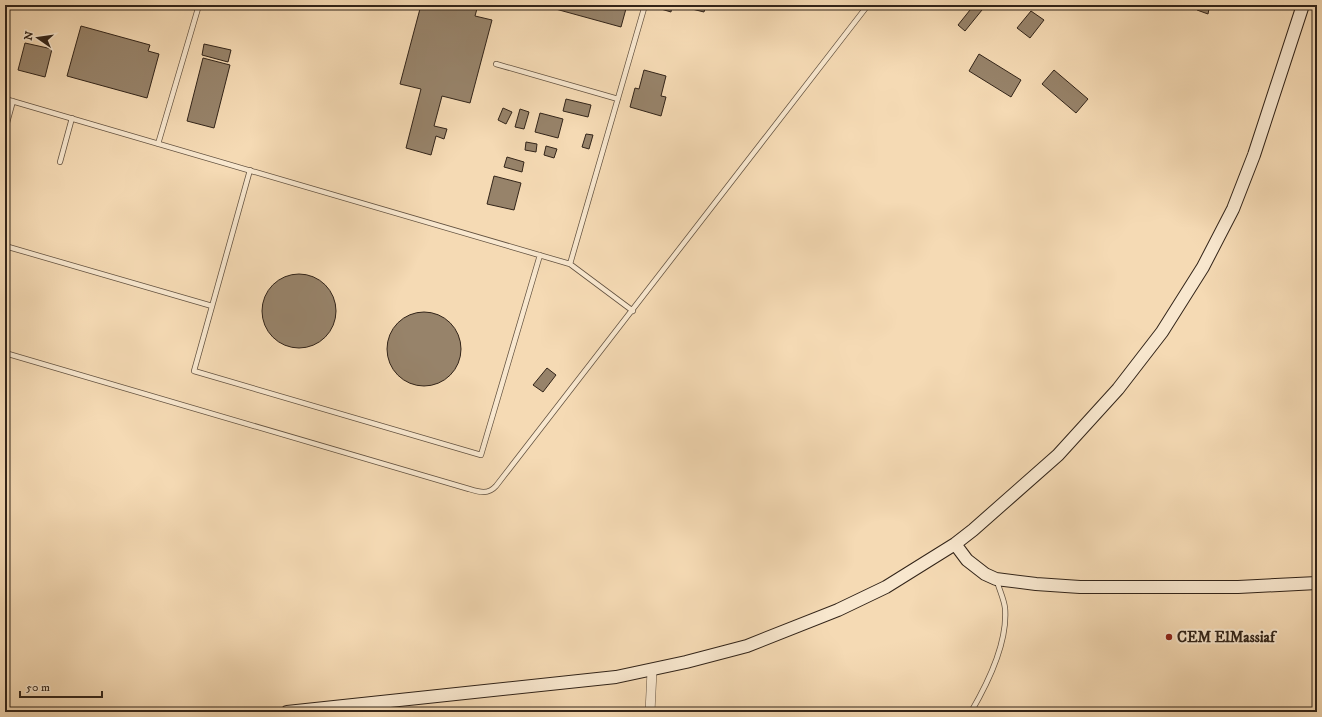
<svg xmlns="http://www.w3.org/2000/svg" width="1322" height="717" font-family="'IM FELL DW Pica',serif">
	<rect width="100%" height="100%" fill="#f5dab4"/>
	<filter id="stains"><feTurbulence type="fractalNoise" baseFrequency=".005" numOctaves="4"/><feColorMatrix values="0 0 0 0 .2 0 0 0 0 .09 0 0 0 0 .02 0 0 0 .5 -.17"/></filter>
	<radialGradient id="worn" r=".72"><stop offset=".6" stop-color="#630" stop-opacity="0"/><stop offset="1" stop-color="#630" stop-opacity=".3"/></radialGradient>
	<path fill="#97836a" stroke="#322419" d="M421,5H478L475,16L492,20L470,103L442,96L434,126L447,129L444,139L436,136L431,155L406,148L421,89L400,84Z
		M541,5H627L621,27Z
		M663,5H672L671,12L661,9Z
		M676,5H706L704,12Z
		M974,5L982,10L965,31L958,25Z
		M1199,5L1209,9L1208,14L1197,10Z
		M1031,11L1044,20L1030,38L1017,28Z
		M81,26L150,45L148,51L159,54L147,98L67,76Z
		M25,43L52,49L45,77L18,70Z
		M204,44L231,50L228,62L202,55Z
		M979,54L1021,80L1011,97L969,71Z
		M203,58L230,65L214,128L187,121Z
		M644,70L666,76L661,96L666,97L661,116L630,107L635,88L639,89Z
		M1054,70L1088,99L1076,113L1042,84Z
		M566,99L591,105L588,117L563,111Z
		M503,108L512,112L506,124L498,120Z
		M520,109L529,112L524,129L515,127Z
		M540,113L563,119L558,138L535,132Z
		M586,134L593,135L589,149L582,147Z
		M526,142L537,144L536,152L525,150Z
		M546,146L557,149L554,158L544,155Z
		M507,157L524,162L522,172L504,167Z
		M494,176L521,183L514,210L487,204Z
		M262 311a37 37 0 1 1 74 0a37 37 0 1 1-74 0Z
		M387 349a37 37 0 1 1 74 0a37 37 0 1 1-74 0Z
		M547,368L556,375L543,392L533,385Z"/>
	<g fill="none" stroke-linecap="round" stroke-linejoin="round">
		<g stroke="#635240" stroke-width="6">
			<path id="lane" d="M496,64L618,99
				M5,99L570,264L633,311
				M5,130L13,101
				M158,144L199,5
				M60,162L72,118
				M250,170L194,371L481,455L540,255
				M5,246L212,306
				M570,264L645,5
				M5,353L469,489C479,492 488,495 496,486L868,5
				M971,712C988,683 1008,642 1005,608C1004,599 999,589 997,581"/>
		</g>
		<g stroke="#635240" stroke-width="10">
			<path id="street" d="M650,712L652,671"/>
		</g>
		<g stroke="#322419" stroke-width="14">
			<path id="secondary" d="M955,544L967,560L985,574L996,579L1036,584L1080,587H1238L1317,583
				M287,712L616,677L686,662L747,646L838,610L886,587L955,544L973,530L1058,455L1118,389L1162,332L1203,267L1233,209L1254,155L1303,5"/>
		</g>
		<use href="#lane" stroke="#f8e7ce" stroke-width="4.5"/>
		<use href="#street" stroke="#f8e7ce" stroke-width="9"/>
		<use href="#secondary" stroke="#f8e7ce" stroke-width="12"/>
	</g>
	<circle fill="#8f2418" stroke="#f8e7ce" stroke-width="1.5" cx="1169" cy="637" r="4"/>
	<g text-anchor="middle" dominant-baseline="central" stroke-width="4" stroke-linejoin="round" paint-order="stroke">
		<g font-size="15" font-weight="bold" fill="#322419" stroke="#f8e7ce" text-anchor="start">
			<text x="1177" y="637">CEM ElMassiaf</text>
		</g>
	</g>
	<rect width="1322" height="717" fill="none" stroke="#f5dab4" stroke-width="20"/>
	<rect x="6" y="6" width="1310" height="705" fill="none" stroke="#322419" stroke-width="2"/>
	<rect x="10" y="10" width="1302" height="697" fill="none" stroke="#322419"/>
	<g transform="translate(38 38) rotate(283)" stroke="#f8e7ce" stroke-width="3" paint-order="stroke">
	<path d="M0-3L7 15L0 10L-7 15Z" fill="#322419"/>
	<text y="-6" font-size="11" font-weight="bold" text-anchor="middle" fill="#322419">N</text>
	</g>
	<path d="M20 691v6h82v-6" fill="none" stroke="#322419" stroke-width="2"/>
	<text x="26" y="691" font-size="12" fill="#322419" stroke="#f8e7ce" stroke-width="3" paint-order="stroke">50 m</text>
	<rect width="100%" height="100%" filter="url(#stains)"/>
	<rect width="100%" height="100%" fill="url(#worn)"/>
</svg>
